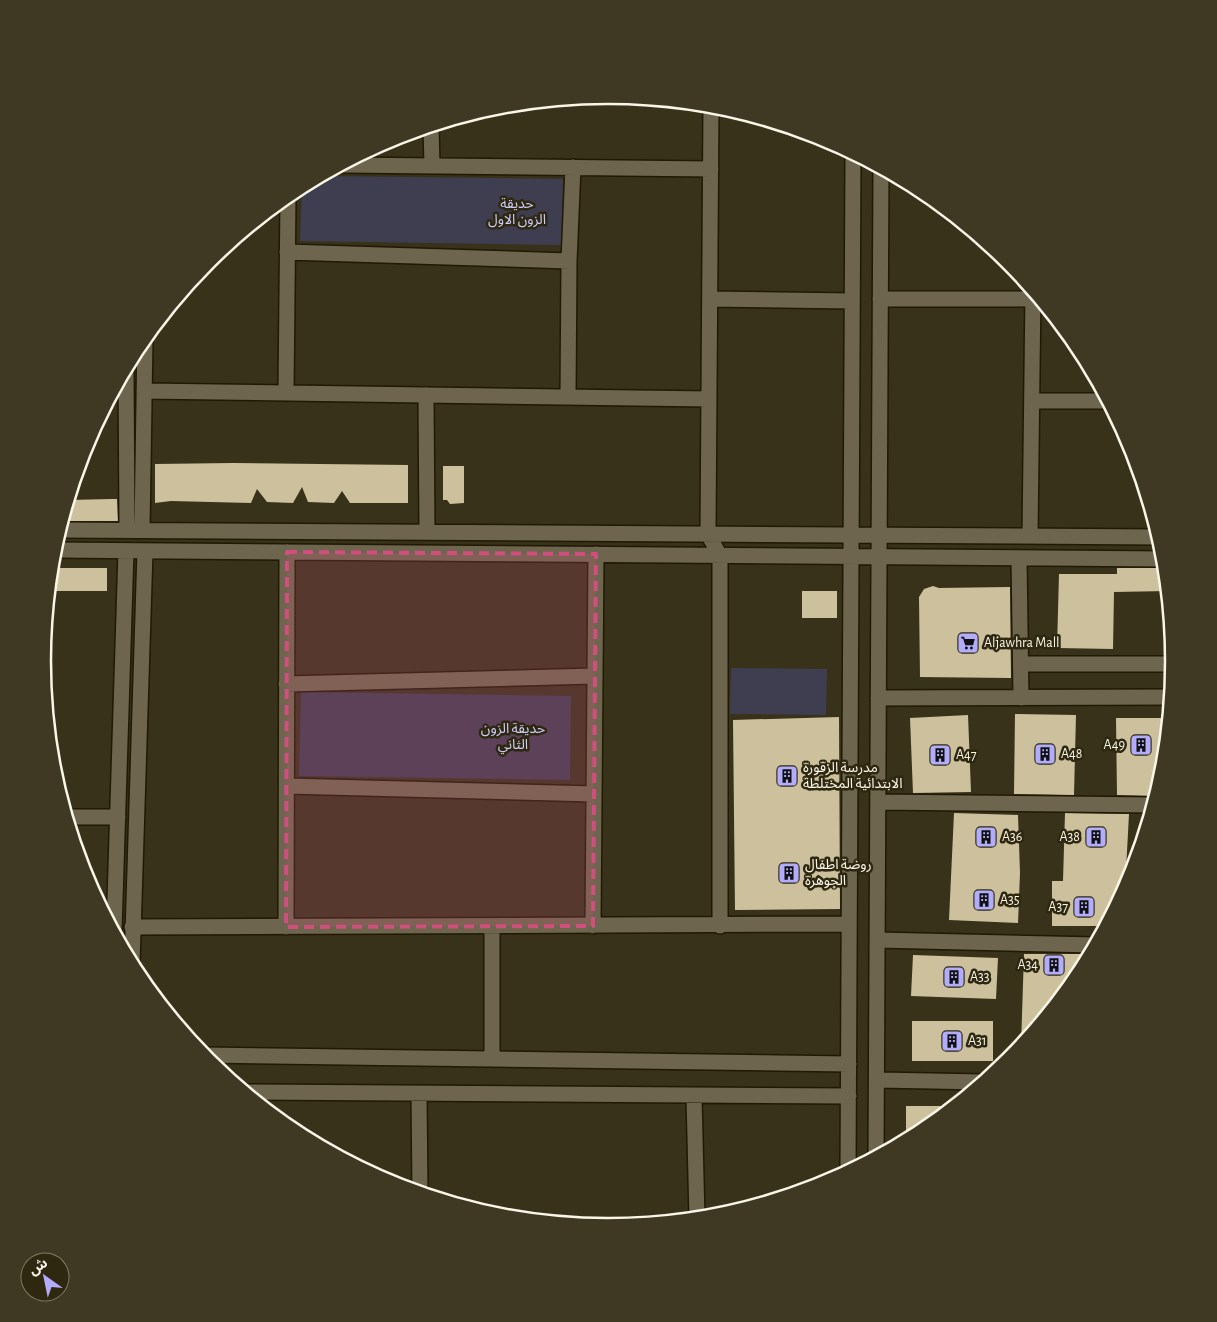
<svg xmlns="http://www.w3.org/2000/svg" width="1217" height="1322" font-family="'Alegreya Sans','Noto Sans Arabic',sans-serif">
	<rect width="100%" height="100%" fill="#39321b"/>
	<path fill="#3f3e50" d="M321,176L563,179L562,245L300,241L302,186Z
		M731,668L827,669L826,715L730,714Z
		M301,692L571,696L570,780L299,776Z"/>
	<path fill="#cdc19d" d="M233,463L408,465V503H350L342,491L334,503L308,502L302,487L293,503L267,502L257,489L251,503L171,501L155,503V464Z
		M443,466H464V503L450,504L447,500H443Z
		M111,499H117L118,521H62L69,500Z
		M52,568H107V591H49Z
		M1117,568H1165L1168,591L1114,592L1113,649L1057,648L1059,574H1117Z
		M933,586L939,588L1010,587L1011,678L920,677L919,597L924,589Z
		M802,591H837V618H802Z
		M1015,714L1076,715L1074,795L1014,794Z
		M968,715L971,792L913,793L910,718Z
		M839,717L840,909L735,910L733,720Z
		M1116,718H1169L1164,772L1156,796L1117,795Z
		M954,813L1018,815L1020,873L1018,923L949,920Z
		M1065,813L1129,814L1125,889L1106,926H1052V881H1063Z
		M1024,954H1090L1079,976L1021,1046Z
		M913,955L998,958L996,999L911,996Z
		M912,1021H993V1061H912Z
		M906,1106H954L923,1132L906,1141Z"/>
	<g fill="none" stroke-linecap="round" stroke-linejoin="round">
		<g stroke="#201904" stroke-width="18">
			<path id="minor" d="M711,105L708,534L720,556V926
				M431,126L432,166
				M342,165L711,169
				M287,252L569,261
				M710,299L852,301
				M880,299H1033
				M126,369L127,530
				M144,391L709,399
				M286,393L288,196
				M426,395L427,532
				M568,397L569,261L573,167
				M1033,401H1108
				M60,530L1159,537
				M142,530L145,338
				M1030,536L1033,291
				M53,550L1164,559
				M1019,558L1021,698
				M1021,664H1174
				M286,684L594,676
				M878,698L1171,697
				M287,786L594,794
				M878,802L1154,805
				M67,817H118
				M593,926L596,554
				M132,927L849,924
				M286,927L287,552
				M492,927V1059
				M114,931L126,551
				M877,940L1096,945
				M132,965L145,551
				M203,1055L849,1064
				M879,1080L983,1082
				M246,1092L849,1096
				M419,1094L420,1192
				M694,1097L697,1218
				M876,1157L881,168
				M848,1172L853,153"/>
		</g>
		<use href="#minor" stroke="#6d654d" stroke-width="15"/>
	</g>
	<path fill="#d04f7e" fill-opacity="0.2" stroke="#d04f7e" stroke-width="4" stroke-dasharray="10 6" stroke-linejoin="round" d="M287,552L596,554L593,926L286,927Z"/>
	<defs>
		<g id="supermarket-square" transform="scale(1.125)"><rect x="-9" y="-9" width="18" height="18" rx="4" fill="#b1adfa" stroke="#2f2811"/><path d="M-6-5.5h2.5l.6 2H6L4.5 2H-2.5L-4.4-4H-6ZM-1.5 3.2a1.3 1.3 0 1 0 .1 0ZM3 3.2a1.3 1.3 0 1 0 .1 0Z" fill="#111"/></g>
		<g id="building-square" transform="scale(1.125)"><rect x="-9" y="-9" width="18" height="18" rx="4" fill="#b1adfa" stroke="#2f2811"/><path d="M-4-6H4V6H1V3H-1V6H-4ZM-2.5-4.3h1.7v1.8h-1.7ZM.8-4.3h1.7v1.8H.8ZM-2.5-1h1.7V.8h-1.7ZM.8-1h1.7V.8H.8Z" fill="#111"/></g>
	</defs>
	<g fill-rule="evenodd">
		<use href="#supermarket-square" x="968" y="643"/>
		<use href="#building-square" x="1141" y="745"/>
		<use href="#building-square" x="1045" y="754"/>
		<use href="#building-square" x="940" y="755"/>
		<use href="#building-square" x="787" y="776"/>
		<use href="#building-square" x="986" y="837"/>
		<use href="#building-square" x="1096" y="837"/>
		<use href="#building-square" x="789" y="873"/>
		<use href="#building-square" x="984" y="900"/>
		<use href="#building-square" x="1084" y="907"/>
		<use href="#building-square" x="1054" y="965"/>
		<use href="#building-square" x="954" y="977"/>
		<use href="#building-square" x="952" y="1041"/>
	</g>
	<g text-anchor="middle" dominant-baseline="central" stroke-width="5" stroke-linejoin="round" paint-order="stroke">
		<g font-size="14" fill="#cdccfa" stroke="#2f2811">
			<text x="517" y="204">حديقة<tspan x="517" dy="16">الزون الاول</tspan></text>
			<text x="513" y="729">حديقة الزون<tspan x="513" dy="16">الثاني</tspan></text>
		</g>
		<g font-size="14" fill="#f9f5e7" stroke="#2f2811" text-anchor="start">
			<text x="984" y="643">Aljawhra Mall</text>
			<text x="1125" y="745" text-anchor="end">A49</text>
			<text x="1061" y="754">A48</text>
			<text x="956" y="755">A47</text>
			<text x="803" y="768">مدرسة الزقورة<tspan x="803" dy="16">الابتدائية المختلطة</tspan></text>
			<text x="1002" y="837">A36</text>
			<text x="1080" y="837" text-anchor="end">A38</text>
			<text x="805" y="865">روضة اطفال<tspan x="805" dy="16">الجوهرة</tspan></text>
			<text x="1000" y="900">A35</text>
			<text x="1068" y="907" text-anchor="end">A37</text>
			<text x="1038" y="965" text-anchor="end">A34</text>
			<text x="970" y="977">A33</text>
			<text x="968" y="1041">A31</text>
		</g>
	</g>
	<path d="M0 0H1217V1322H0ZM51 661a557 557 0 1 1 1114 0a557 557 0 1 1-1114 0Z" fill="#3f3822" fill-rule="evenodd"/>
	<path fill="none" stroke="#f9f5e7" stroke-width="2.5" d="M51 661a557 557 0 1 1 1114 0a557 557 0 1 1-1114 0Z"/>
	<g transform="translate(45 1277) rotate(327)"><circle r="24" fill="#2f2811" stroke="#807a67"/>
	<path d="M0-4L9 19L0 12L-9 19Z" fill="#b1adfa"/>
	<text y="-8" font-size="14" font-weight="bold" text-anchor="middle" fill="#f9f5e7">ش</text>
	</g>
</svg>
